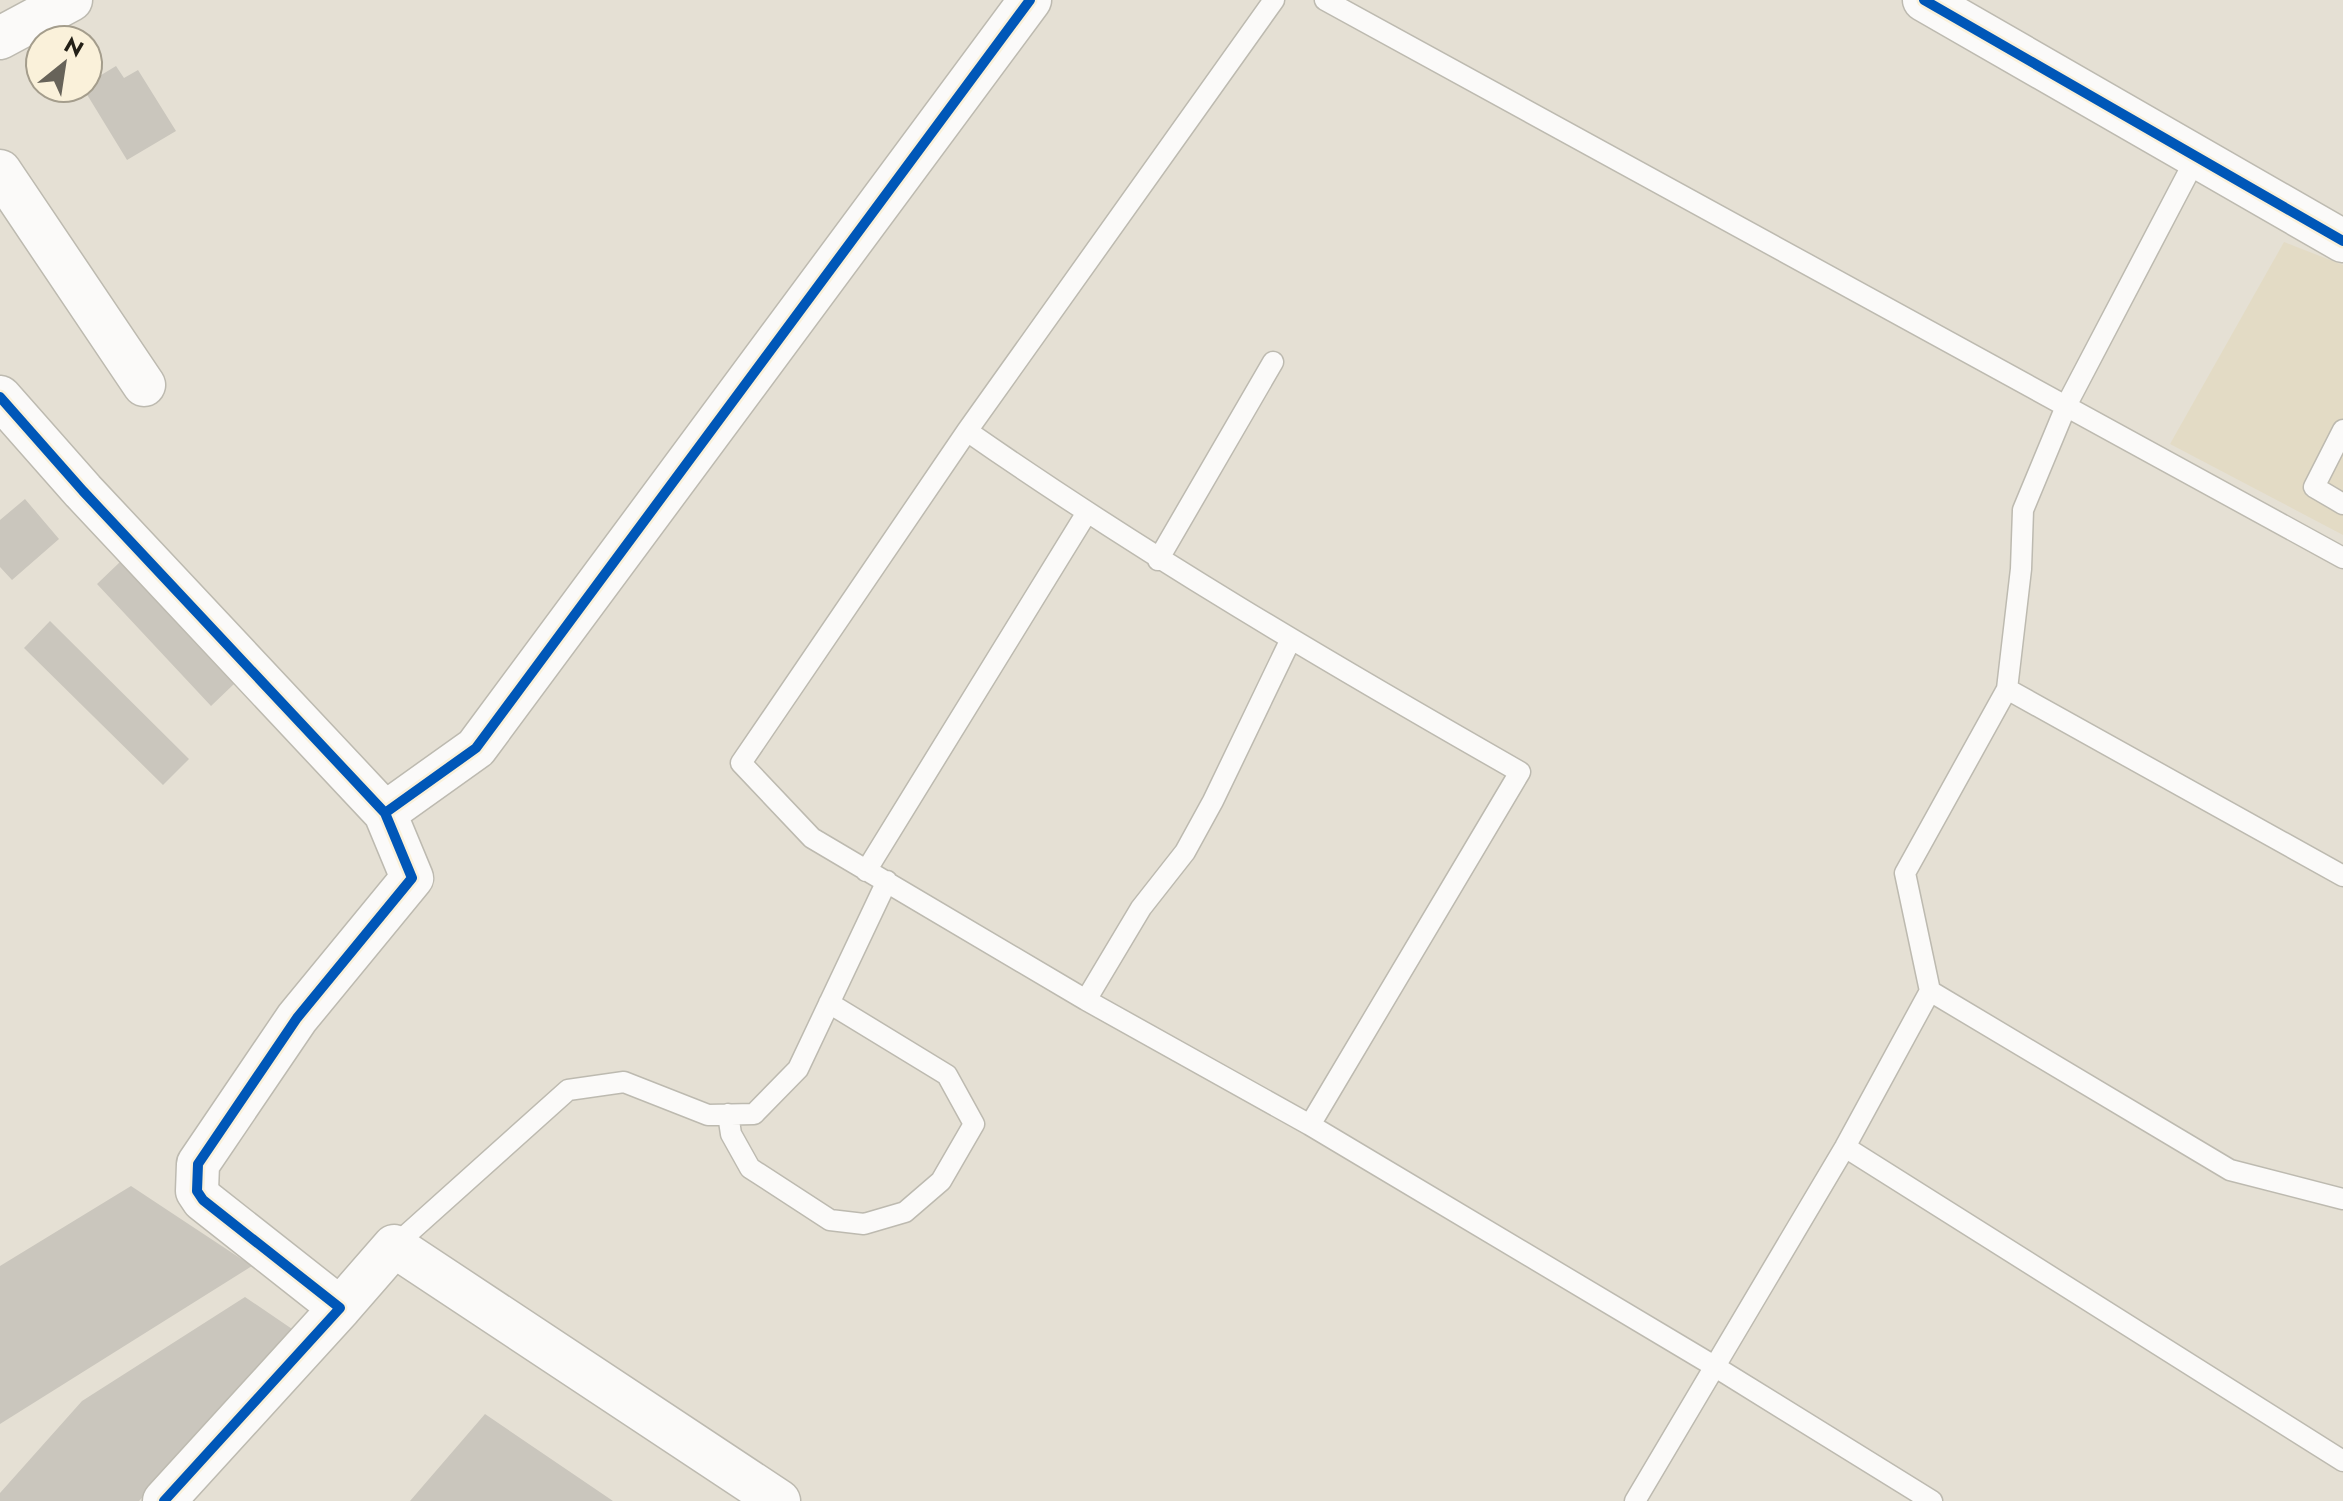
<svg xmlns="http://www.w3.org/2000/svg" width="2343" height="1501" font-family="Jost,sans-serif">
	<rect width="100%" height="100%" fill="#e5e0d4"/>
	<path fill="#e3dbc5" d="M2284,242L2343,265V535L2170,444Z"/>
	<path fill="#cac6bd" d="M116,66L124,78L138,70L176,131L127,160L83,88H88V83Z
		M25,499L59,539L12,580L0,567V520Z
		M120,562L234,684L211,706L97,584Z
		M50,621L189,759L163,785L24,648Z
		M131,1186L252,1266L0,1424V1266Z
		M245,1297L295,1331L139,1501H0V1493L82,1401Z
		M485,1414L613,1501H410Z"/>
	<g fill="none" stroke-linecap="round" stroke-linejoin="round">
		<g stroke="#bdbab0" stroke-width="23">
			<path id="lane" d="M1274,0L967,431L741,763L812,838L1086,1000L1310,1125L1714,1366L1932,1501
				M1325,0L2343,558
				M2343,430L2314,487L2343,504
				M967,431C1145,555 1331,664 1520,772L1310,1125
				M1158,560L1273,362
				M2007,689L2343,876
				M866,871L1086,514
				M1930,991L2230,1170L2343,1199
				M1086,1000L1141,908L1185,852L1213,801L1290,641
				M728,1114L731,1134L750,1168L830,1220L864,1224L905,1212L941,1181L974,1124L947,1075L829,1003
				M1845,1147L2343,1461
				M394,1246L568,1090L624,1082L708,1115L754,1114L798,1069L887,881
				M1635,1501L1845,1147L1930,991L1905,873L2007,689L2021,569L2023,510L2067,404L2196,158"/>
		</g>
		<g stroke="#bdbab0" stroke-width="45">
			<path id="street" d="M1924,0L2343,241
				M0,38L71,0
				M0,171L144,385
				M0,397L83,491L385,813L412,878L297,1018L198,1164L197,1191L203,1200L340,1308L164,1501
				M385,813L476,748L1030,0
				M340,1308L394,1246L779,1501"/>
		</g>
		<use href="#lane" stroke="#fbfaf9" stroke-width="20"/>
		<use href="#street" stroke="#fbfaf9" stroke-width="42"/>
		<g stroke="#faf1da" stroke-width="15">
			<path id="cycleway" d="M1924,0L2343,241
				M0,397L83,491L385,813L412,878L297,1018L198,1164L197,1191L203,1200L340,1308L164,1501
				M385,813L476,748L1030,0"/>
		</g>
		<use href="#cycleway" stroke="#0057b8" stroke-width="10"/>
	</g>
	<g transform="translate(64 64) rotate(30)"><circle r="38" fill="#faf1da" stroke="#a49d8c" stroke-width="2"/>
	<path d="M0-6L14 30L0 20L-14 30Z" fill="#676359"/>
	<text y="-12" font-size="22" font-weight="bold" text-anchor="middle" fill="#232017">N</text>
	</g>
</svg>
